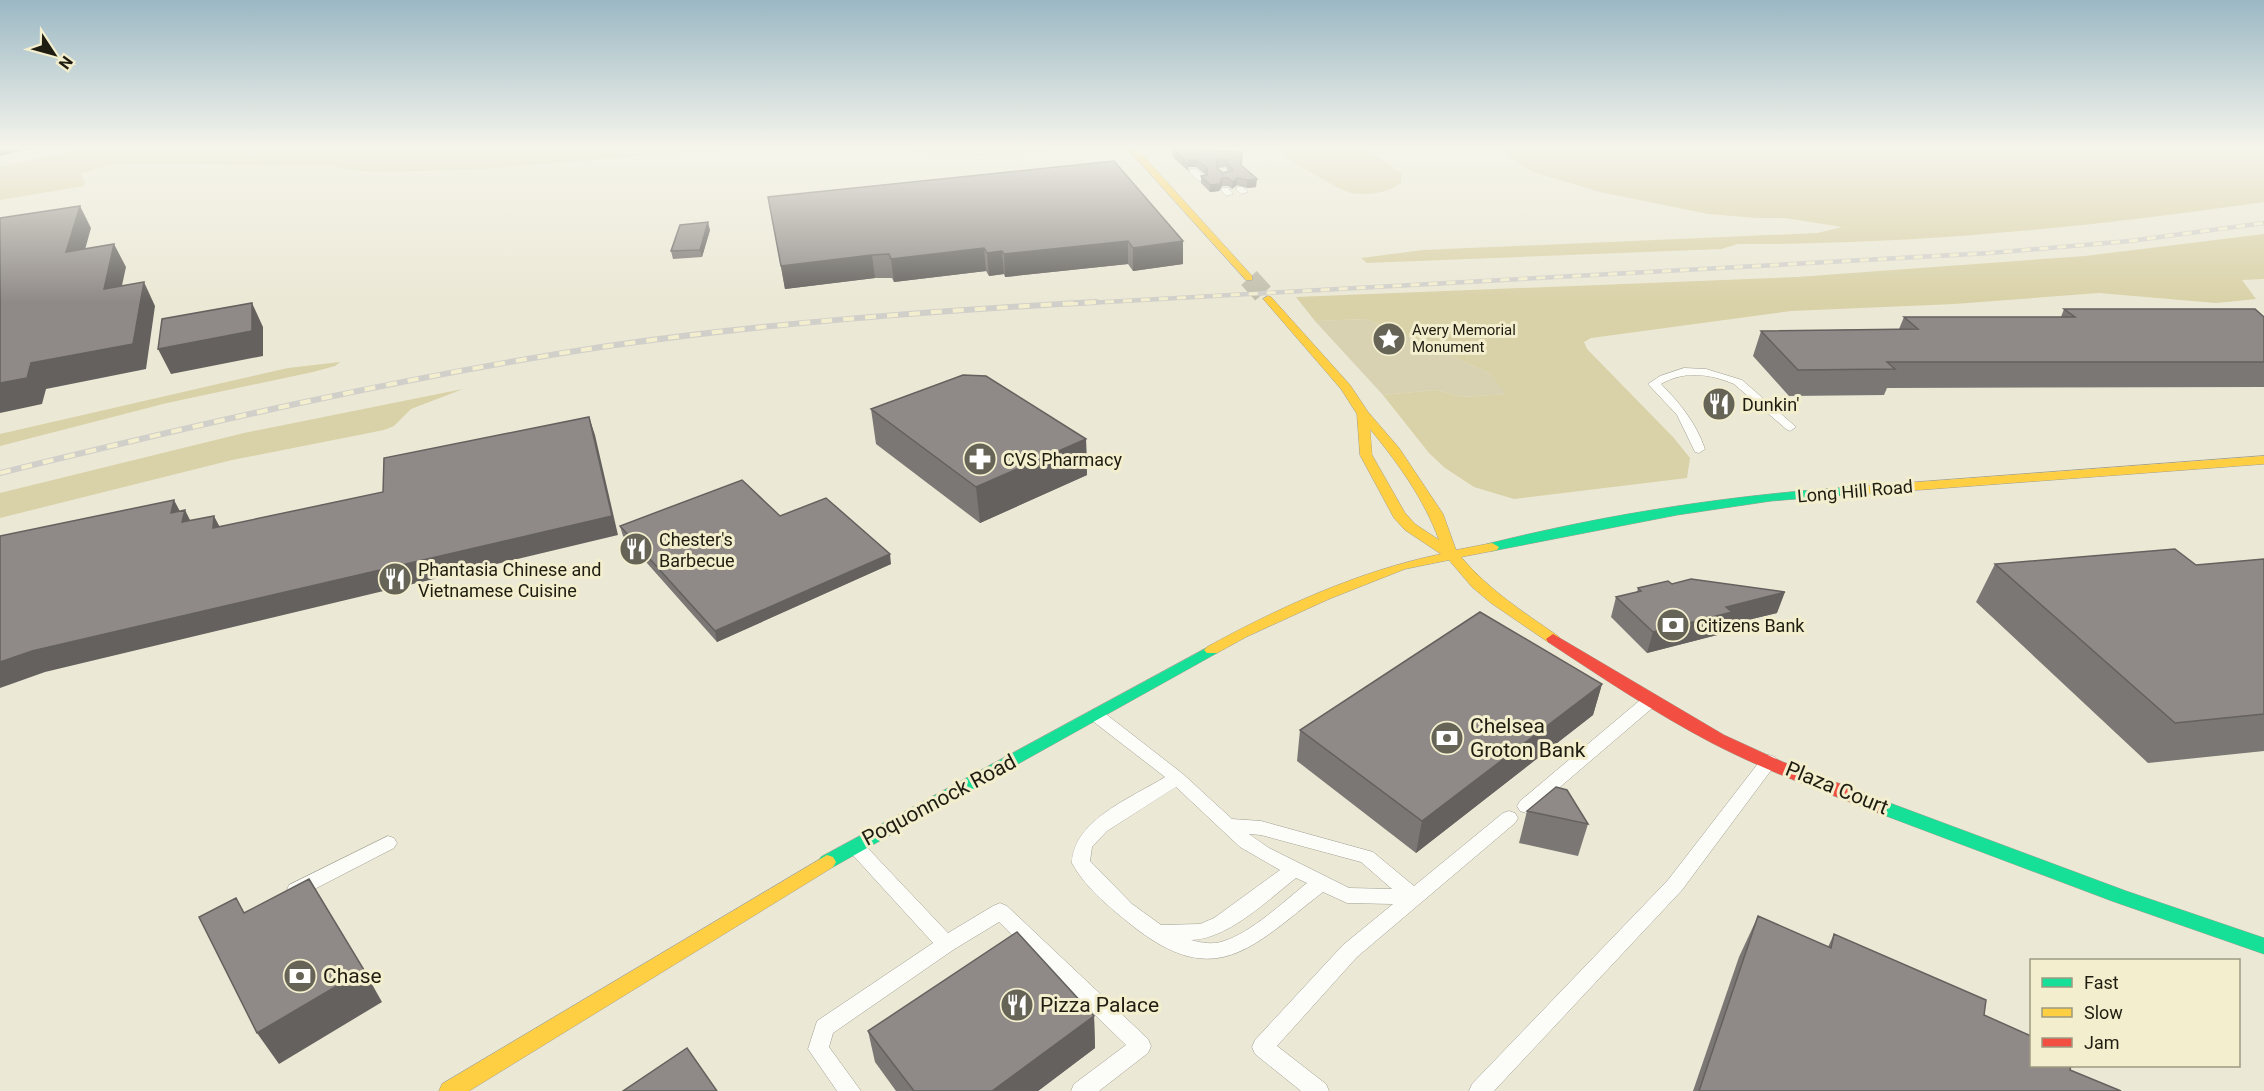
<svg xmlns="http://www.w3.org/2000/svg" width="2264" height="1091" font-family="Roboto,sans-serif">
	<rect width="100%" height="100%" fill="#ebe8d5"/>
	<path fill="#d8d2b2" d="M1366,319L1431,346L1489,373L1507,394L1461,397L1436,390L1383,395L1315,321Z"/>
	<path fill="#d9d1a7" d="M81,149H1097L981,156L939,155L899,150L744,151L659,154L485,169L391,172L359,171L333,166L115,163L81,174L85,182L84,186L0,200V167Z
		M1272,149H1372L1371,152L1401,173V183C1387,193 1368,196 1351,193C1337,190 1288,158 1272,149Z
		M1496,149H2264V202C2090,227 1914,245 1738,244L1721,249L1367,263L1361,258L1423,250L1817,233L1842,227L1785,218H1757L1708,214L1600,192L1533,172Z
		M2264,234V279L2242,280L2256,299L2216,303L2099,293L1954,304L1791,311L1591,338L1584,342L1587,349L1673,437L1690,458L1687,478L1514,499L1474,487L1445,468L1429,453L1383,395L1436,390L1461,397L1506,394L1489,373L1431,346L1366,319L1315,321L1296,297L1797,277L2085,256Z
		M340,362L335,366L313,372L167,403L0,446V434L288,368Z
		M463,389L411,409L394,426L384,430L232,460L0,518V493L244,433Z"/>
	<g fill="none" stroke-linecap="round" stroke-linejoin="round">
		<path stroke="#c2bfae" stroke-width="21" stroke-dasharray="21 10" stroke-linecap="butt" d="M1249,278L1268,299"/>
		<g stroke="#a09e90" stroke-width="1">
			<path id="lane" d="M1190,169H1196L1205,177V181H1199L1190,173Z
				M1237,187H1243L1248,192L1241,194L1236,189Z
				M1222,188H1228L1233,194L1226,196L1221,190Z
				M1684,368L1706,369L1742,380L1796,427L1790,431L1786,429L1734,384C1710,374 1685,370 1661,384C1680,403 1696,423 1705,449L1699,453L1695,452L1677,415L1648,384L1660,376Z
				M1651,695L1657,696L1659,700L1657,704L1532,811L1526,813L1520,811L1517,806L1520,801L1645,696Z
				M1096,709L1102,711L1183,774L1232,819L1261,821L1373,852L1414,886L1503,813L1509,811L1515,813L1518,818L1515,823L1357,957L1277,1046L1326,1084L1329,1091H1301L1255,1054L1252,1047L1255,1040L1343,945L1393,904L1347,903L1323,892C1251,948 1215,993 1129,923C1108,906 1084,886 1072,863C1073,820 1133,797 1165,777L1090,719L1088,715L1090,711ZM1176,787L1240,847L1280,870L1214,918L1200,924L1161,925L1132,904L1090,861L1092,847L1107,831ZM1249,834L1261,835L1361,862L1392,889L1349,888L1269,848ZM1296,878L1307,883C1283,902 1252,932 1224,941C1213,945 1202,943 1191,940C1228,939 1268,900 1296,878Z
				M1769,755L1775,757L1777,761L1775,765L1682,890L1494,1091H1469L1472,1084L1668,880L1763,757Z
				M388,836L394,838L397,843L394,848L303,895L296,898L289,895L287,890L289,885Z
				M856,840L862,842L948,933L993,906L1000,903L1007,906L1148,1039L1151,1046L1148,1053L1099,1091H1071L1074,1084L1126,1045L999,922L953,950L833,1033L829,1047L861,1091H837L808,1049L817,1021L933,943L850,852L847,847L850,842Z"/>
		</g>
		<g stroke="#a09e90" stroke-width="1">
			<path id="fast" d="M1865,486L1869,487L1871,490L1869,493L1771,501L1677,515L1492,551L1485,547L1487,544C1611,513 1738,494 1865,486Z
				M1212,645L1217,647L1220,650L1217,653L833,867L827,869L821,867L818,862L821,857Z
				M1879,799L2126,891L2264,938V954L2112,901L1873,811L1870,806L1873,801Z"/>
		</g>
		<g stroke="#a09e90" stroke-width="1">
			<path id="slow" d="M1128,149H1137L1252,276V280H1246Z
				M1268,296L1271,297L1350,385L1368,412L1399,448L1443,514L1456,550L1492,543L1499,547L1497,550L1461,557C1490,591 1522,611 1558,636L1560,639L1558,642H1548L1491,603L1472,587L1449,560L1405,569L1329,599L1246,637L1217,653H1207L1204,650L1207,647C1280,607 1359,571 1441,554L1405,530L1394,518L1360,455L1357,414L1341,389L1265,301L1263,299ZM1370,429C1398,463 1424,499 1439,540L1415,524L1405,513L1372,455Z
				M2264,456V464L1865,494L1859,490L1865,486Z
				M827,855L833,857L836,862L833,867L469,1091H439L442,1084Z"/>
		</g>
		<g stroke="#a09e90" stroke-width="1">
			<path id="jam" d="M1553,634L1724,735L1783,762L1885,801L1888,806L1885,811L1879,813L1873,811C1819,790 1764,770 1712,743C1655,713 1601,677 1548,642L1546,639Z"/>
		</g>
		<use href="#lane" fill="#fcfcf9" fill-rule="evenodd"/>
		<use href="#fast" fill="#16e098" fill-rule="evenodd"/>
		<use href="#slow" fill="#ffcf43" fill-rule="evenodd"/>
		<use href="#jam" fill="#f24e42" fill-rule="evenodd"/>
		<g stroke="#d1cfca" stroke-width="4.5">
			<path id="rail-far1" d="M1069,304L1990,253L2130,241L2264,223"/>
		</g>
		<g stroke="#d1cfca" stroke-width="6">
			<path id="rail" d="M0,473C199,424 398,378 601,347C766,323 931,311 1096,302"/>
		</g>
		<use href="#rail-far1" stroke="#f3eecd" stroke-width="3" stroke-dasharray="9" stroke-linecap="butt"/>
		<use href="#rail" stroke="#f3eecd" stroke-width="4" stroke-dasharray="11" stroke-linecap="butt"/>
	</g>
	<path fill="#7b7774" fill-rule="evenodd" d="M1173,149L1242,159L1241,166L1256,187L1247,188L1237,185L1232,189L1228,186H1222L1219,191L1210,192L1201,183V176L1206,175L1196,167H1188V171L1172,156ZM1226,167L1228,171L1223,173L1217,168Z
		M1114,161L1183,264L1133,271L1128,264L1005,277L1004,274L989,276L986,271L894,282L892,278H875L785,289L768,197Z
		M710,230L702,257L673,259L671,251Z
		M2064,309L2264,317V387L1887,388L1884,395L1789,396L1753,356L1761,331L1899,329L1904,317H2061Z
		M871,409L1086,439L1087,475L980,523L876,444Z
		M780,516L891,564L717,642L623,536L620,526Z
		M2264,559V751L2148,763L1976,602L1995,564L2196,565Z
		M1672,584L1777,613L1727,625L1725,633L1647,653L1611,617L1616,597L1637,592L1638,588Z
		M1602,684L1593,715L1416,853L1297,761L1300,730Z
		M1527,811L1588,824L1578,856L1519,843Z
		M1758,916L1828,947L1834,934L1984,1015L2070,1070L2121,1091H1693L1739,957Z
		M1094,1016L1095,1048L1038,1091H896L875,1062L868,1031Z"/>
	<path fill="#64615e" d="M0,149H30L0,156Z
		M1189,160H1196V167H1188V171Z
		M1222,178V186L1219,191L1210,192V185Z
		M1237,178V185L1232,189L1233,182Z
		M1257,179L1256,187L1247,188V180Z
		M80,206L91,228L78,275L66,252Z
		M708,222L710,230L702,257L700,250Z
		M1128,241V264L1005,277L1004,254Z
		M1183,241V264L1133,271V248Z
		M114,244L126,267L116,313L104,289Z
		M984,248L986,271L894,282L891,259Z
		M1002,251L1004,274L989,276L987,253Z
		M872,255L875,278L785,289L781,266Z
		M144,282L155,306L146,369L46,389L42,404L0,413V383Z
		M252,303L263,327V356L171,374L158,349Z
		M589,417L595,435L618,535L45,672L0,688V662Z
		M1086,439L1087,475L980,523L976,487Z
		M174,500L183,517L185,510L195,530L181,533L171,513Z
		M214,516L224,535L213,528Z
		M890,554L891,564L717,642L715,631Z
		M1785,592L1777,613L1727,625L1725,633L1647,653L1653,632L1726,607Z
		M1602,684L1593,715L1416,853L1422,821Z
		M364,970L382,1002L279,1064L257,1033Z
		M1094,1016L1095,1048L1038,1091H992Z"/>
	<path fill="#8f8a87" stroke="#64615e" stroke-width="1.5" fill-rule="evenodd" d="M1173,149L1242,152L1241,165L1257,179L1247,180L1237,178L1233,182L1228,178H1222L1220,184L1210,185L1201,176L1207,175V168L1196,160H1189L1188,164ZM1217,160H1226L1233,170L1223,173L1217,168Z
		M1114,161L1183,241L1133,248L1128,241L1004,254L1002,251L987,253L984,248L891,259L889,254L872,255L781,266L768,197Z
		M80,206L66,252L114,244L104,289L144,282L133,344L31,363L27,378L0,383V218Z
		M708,222L700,250L671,251L680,225Z
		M252,303V331L158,349L162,319Z
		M2064,309H2255L2264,317V362H1887L1895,369L1798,370L1761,331L1918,329L1904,317H2075Z
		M963,375L986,376L1086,439L976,487L871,409Z
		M589,417L612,516L32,651L0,662V536L174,500L171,513L185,510L182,522L214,516L213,528L383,492L384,458Z
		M742,480L780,516L826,498L890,554L715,631L620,526Z
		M2175,549L2196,565L2264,559V714L2175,723L1995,564Z
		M1691,579L1785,592L1726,607L1732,612L1653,632L1616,597L1641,591L1638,588L1668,581L1672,584Z
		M1480,612L1602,684L1422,821L1300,730Z
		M1556,787L1567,790L1588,824L1527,811Z
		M309,879L364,970L257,1033L199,917L236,898L244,913Z
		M1758,916L1831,948L1834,934L1986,1000L1984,1015L2031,1036V1065H2071L2070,1070L2121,1091H1699Z
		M1017,932L1094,1016L992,1091H914L868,1031Z
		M687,1048L717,1091H623Z"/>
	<linearGradient id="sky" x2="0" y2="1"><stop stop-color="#9bb8c4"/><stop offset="0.49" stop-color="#f6f5ec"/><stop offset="1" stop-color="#f6f5ec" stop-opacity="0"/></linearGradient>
	<rect width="2264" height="302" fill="url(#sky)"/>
	<defs>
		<g id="sight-disc" transform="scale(1.725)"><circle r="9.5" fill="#666456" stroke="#f3eecd"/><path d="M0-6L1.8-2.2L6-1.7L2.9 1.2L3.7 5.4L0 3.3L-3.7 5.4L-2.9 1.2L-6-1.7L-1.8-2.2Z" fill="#fff"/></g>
		<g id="restaurant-disc" transform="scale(1.725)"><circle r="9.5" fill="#666456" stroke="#f3eecd"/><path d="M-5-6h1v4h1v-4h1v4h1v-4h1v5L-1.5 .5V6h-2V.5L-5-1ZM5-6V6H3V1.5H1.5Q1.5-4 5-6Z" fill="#fff"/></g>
		<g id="pharmacy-disc" transform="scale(1.725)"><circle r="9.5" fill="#666456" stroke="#f3eecd"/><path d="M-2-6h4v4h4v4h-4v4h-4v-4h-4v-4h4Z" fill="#fff"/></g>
		<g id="bank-disc" transform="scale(1.725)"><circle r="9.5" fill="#666456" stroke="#f3eecd"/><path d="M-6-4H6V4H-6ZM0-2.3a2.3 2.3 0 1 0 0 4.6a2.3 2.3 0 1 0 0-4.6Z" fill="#fff"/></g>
	</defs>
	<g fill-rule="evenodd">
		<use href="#sight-disc" x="1389" y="339"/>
		<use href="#restaurant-disc" x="1719" y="404"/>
		<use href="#pharmacy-disc" x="980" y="459"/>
		<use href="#restaurant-disc" x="636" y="549"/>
		<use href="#restaurant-disc" x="395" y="579"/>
		<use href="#bank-disc" x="1673" y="625"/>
		<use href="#bank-disc" x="1447" y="738"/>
		<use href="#bank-disc" x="300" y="976"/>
		<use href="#restaurant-disc" x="1017" y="1005"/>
	</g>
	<g text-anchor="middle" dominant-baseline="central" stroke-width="6" stroke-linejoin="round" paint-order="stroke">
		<g font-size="15" fill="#1f1d11" stroke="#f3eecd" text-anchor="start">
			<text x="1412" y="330">Avery Memorial<tspan x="1412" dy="17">Monument</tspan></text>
		</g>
		<g font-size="18" fill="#1f1d11" stroke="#f3eecd" text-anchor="start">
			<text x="1742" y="404">Dunkin'</text>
			<text x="1003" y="459">CVS Pharmacy</text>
			<text x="659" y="539">Chester's<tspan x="659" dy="21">Barbecue</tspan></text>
			<text x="418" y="569">Phantasia Chinese and<tspan x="418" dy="21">Vietnamese Cuisine</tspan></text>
			<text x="1696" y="625">Citizens Bank</text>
		</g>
		<g font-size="18" fill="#1f1d11" stroke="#f3eecd">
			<text transform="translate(1855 491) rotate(-5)">Long Hill Road</text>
		</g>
		<g font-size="21" fill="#1f1d11" stroke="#f3eecd" text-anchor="start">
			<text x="1470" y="726">Chelsea<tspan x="1470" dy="24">Groton Bank</tspan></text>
			<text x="323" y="976">Chase</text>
			<text x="1040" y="1005">Pizza Palace</text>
		</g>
		<g font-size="21" fill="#1f1d11" stroke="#f3eecd">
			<text transform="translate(1837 788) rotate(22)">Plaza Court</text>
			<text transform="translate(939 800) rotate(-28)">Poquonnock Road</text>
		</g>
	</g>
	<rect x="2030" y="959" width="210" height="108" fill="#f3eecd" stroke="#9e9a82" stroke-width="1.5"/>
	<rect x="2042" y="978" width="30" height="9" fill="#16e098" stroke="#9e9a82" stroke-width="1.5"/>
	<text x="2084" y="989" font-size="18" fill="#1f1d11">Fast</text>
	<rect x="2042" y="1008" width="30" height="9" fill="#ffcf43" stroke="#9e9a82" stroke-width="1.5"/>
	<text x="2084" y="1019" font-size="18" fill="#1f1d11">Slow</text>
	<rect x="2042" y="1038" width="30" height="9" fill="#f24e42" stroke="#9e9a82" stroke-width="1.5"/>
	<text x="2084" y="1049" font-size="18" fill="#1f1d11">Jam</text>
	<g transform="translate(54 54) rotate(126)" stroke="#f3eecd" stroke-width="4.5" paint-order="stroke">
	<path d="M0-4.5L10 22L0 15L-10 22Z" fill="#1f1d11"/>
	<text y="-9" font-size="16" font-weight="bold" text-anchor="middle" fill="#1f1d11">N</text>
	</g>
</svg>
